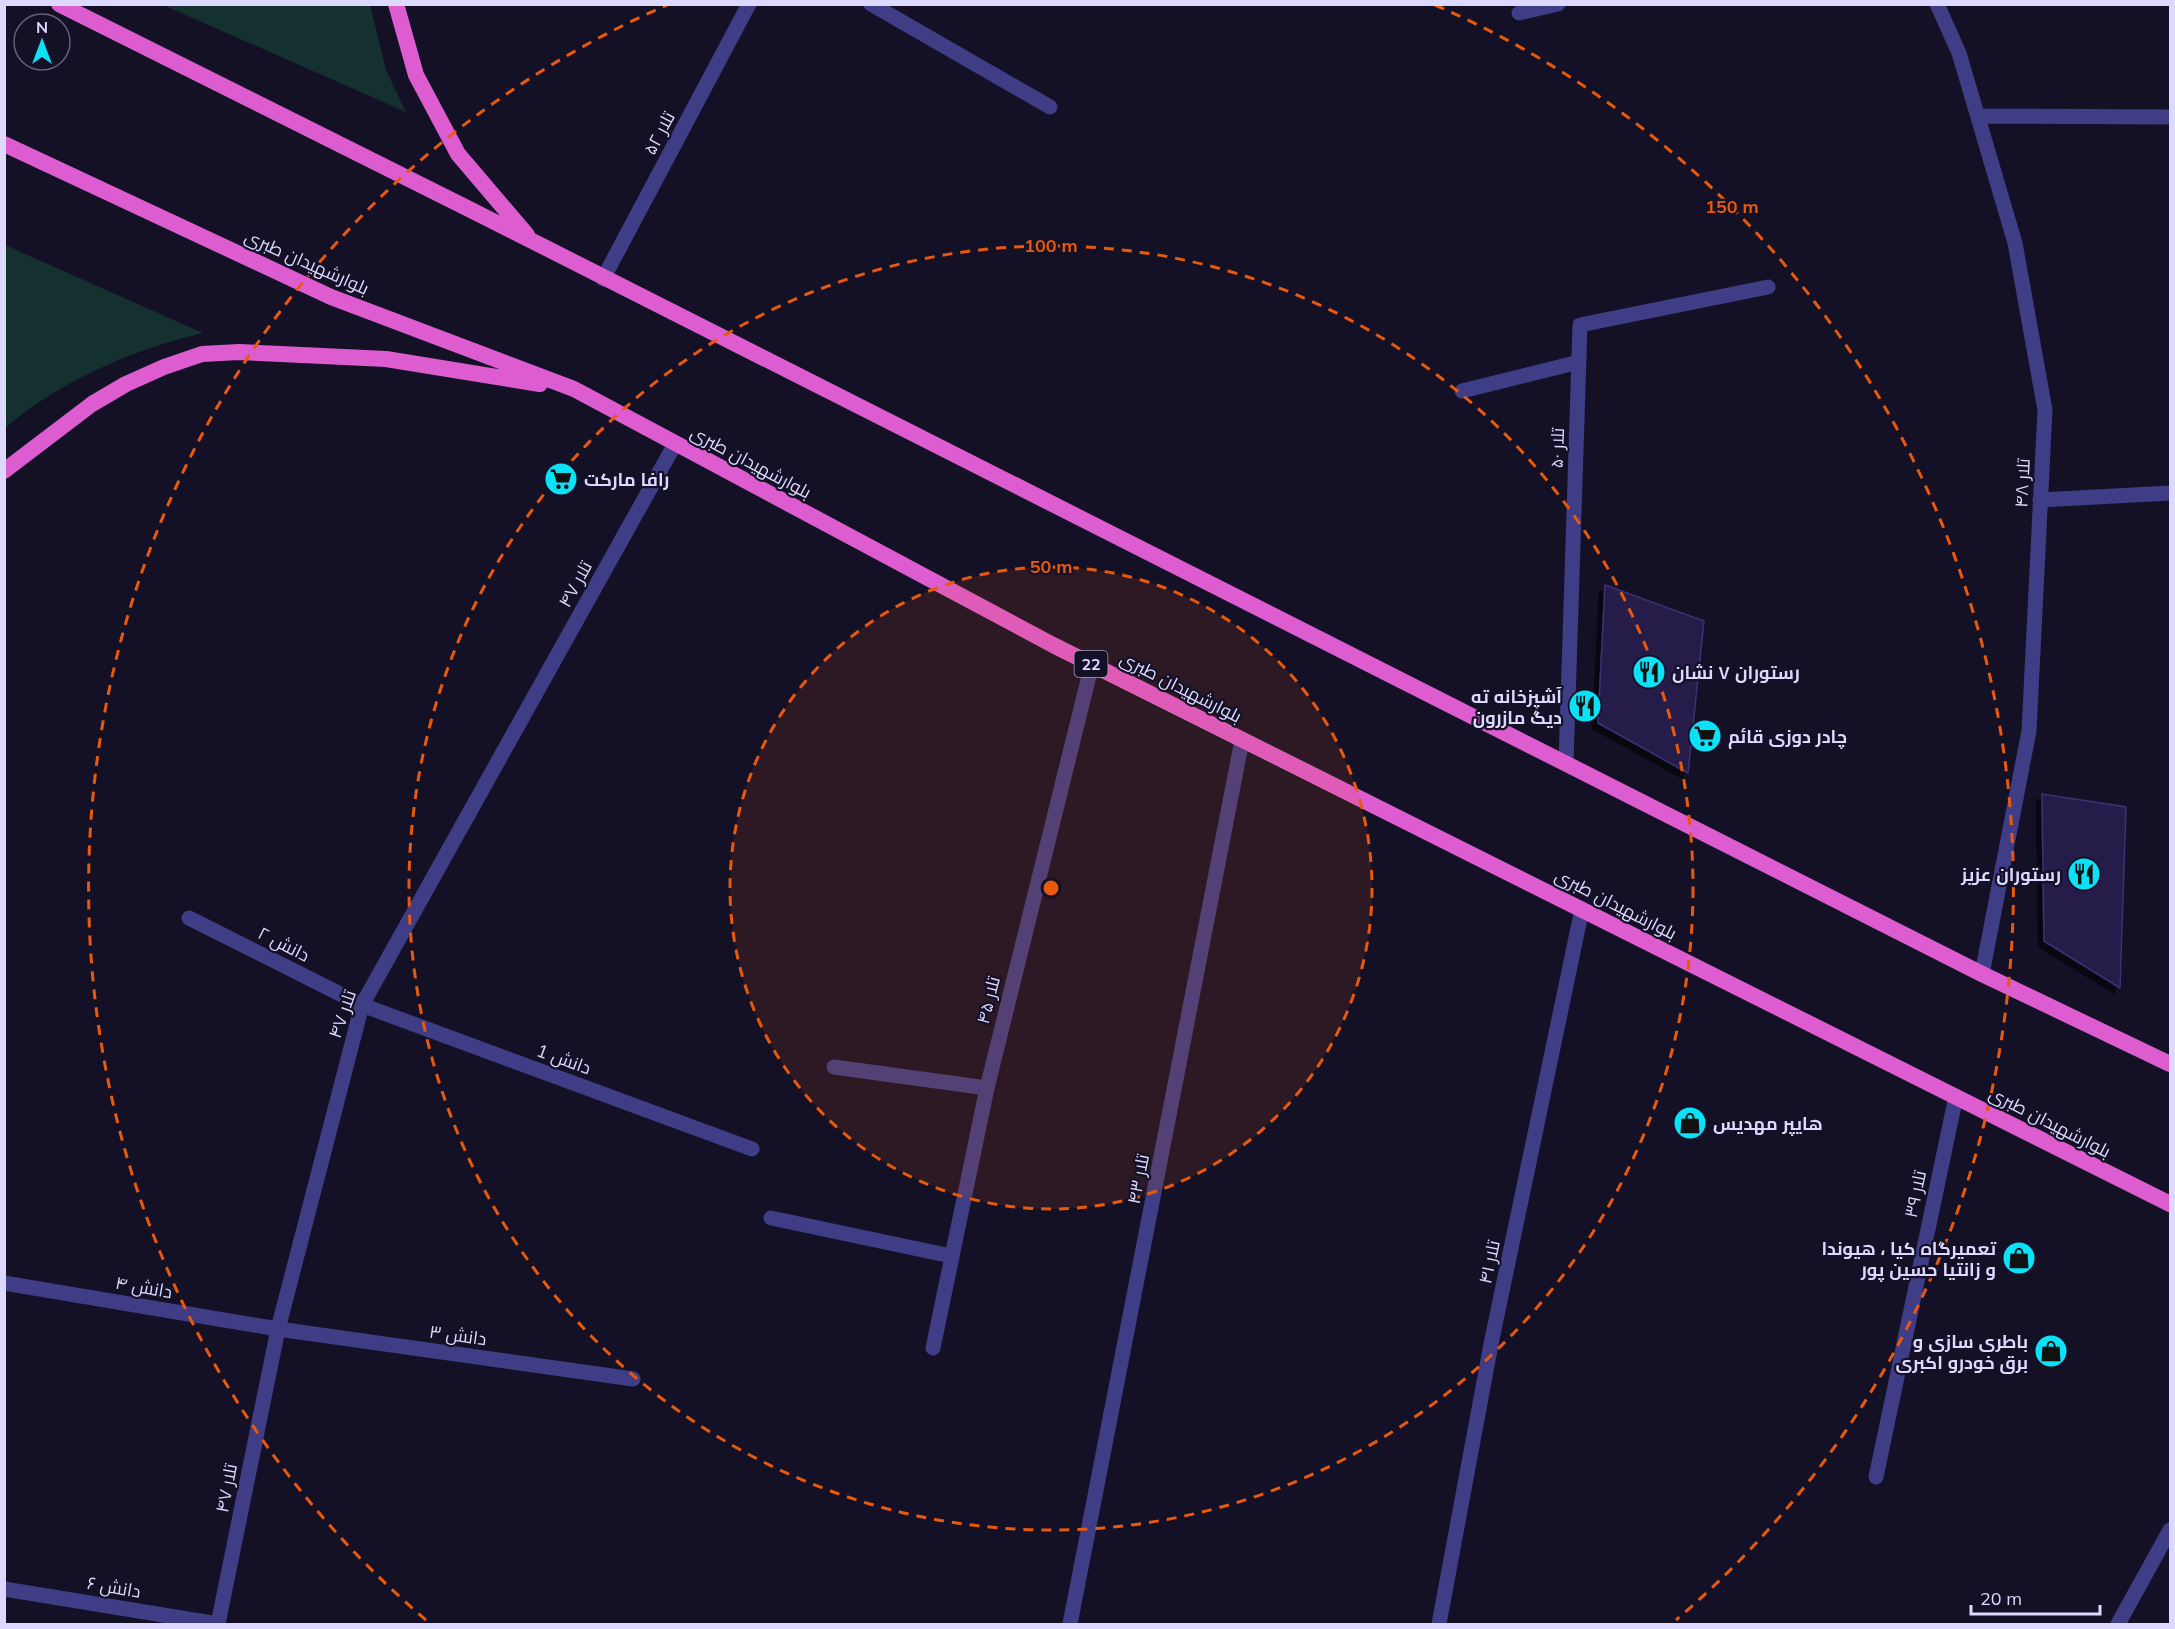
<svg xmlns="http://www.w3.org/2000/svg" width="2175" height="1629" font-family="Mulish,Cairo,sans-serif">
	<defs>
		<filter id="shadow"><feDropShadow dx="-5.5" dy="5.5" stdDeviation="0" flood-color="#0009"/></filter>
	</defs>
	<rect width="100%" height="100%" fill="#141127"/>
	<path fill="#143130" d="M163,5H370L386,70L406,112Z
		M5,245L203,333C131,350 62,380 5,428Z"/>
	<path fill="#251d48" stroke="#3d3073" stroke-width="1.5" filter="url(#shadow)" d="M1605,585L1704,621L1688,773L1598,723Z
		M2042,794L2126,807L2120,988L2044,941Z"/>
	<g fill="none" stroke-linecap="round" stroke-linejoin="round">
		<path stroke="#3f3d85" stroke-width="15" d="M871,4L1050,107
			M1937,4L1959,53L2015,243L2045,410L2029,731L1982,974
			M1519,13L1558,4
			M1978,116L2170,117
			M603,279L749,4
			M1462,391L1579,362
			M2040,500L2170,493
			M1566,763L1580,325L1768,287
			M189,918L362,1005L752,1149
			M834,1067L987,1088
			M771,1218L951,1256
			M4,1283L278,1329L633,1379
			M933,1348L987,1088L1092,664
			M1876,1477L1956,1096
			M4,1589L218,1624
			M218,1624L278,1329L362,1005L675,444
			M1070,1624L1242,740
			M1439,1624L1491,1344L1582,909
			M2118,1624L2170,1530"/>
		<path stroke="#dd5dd0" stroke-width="16" d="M59,4L467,208L1982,974L2170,1064
			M396,4L416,75L458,154L527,235
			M4,144L331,297L574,389L1053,645L2170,1204
			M4,471L92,404L126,384L164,367L202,354L239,352L386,359L540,384"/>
	</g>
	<circle cx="1051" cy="888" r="321" fill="#e8590c" fill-opacity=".12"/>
	<g fill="none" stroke="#e8590c" stroke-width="3" stroke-dasharray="10 8">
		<circle cx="1051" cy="888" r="321"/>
		<circle cx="1051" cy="888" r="642"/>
		<path d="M426 1620A963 963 0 0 1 667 5M1435 5A963 963 0 0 1 1676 1620"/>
	</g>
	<defs>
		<g id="supermarket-disc" transform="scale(1.725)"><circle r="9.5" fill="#0be1f7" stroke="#141127"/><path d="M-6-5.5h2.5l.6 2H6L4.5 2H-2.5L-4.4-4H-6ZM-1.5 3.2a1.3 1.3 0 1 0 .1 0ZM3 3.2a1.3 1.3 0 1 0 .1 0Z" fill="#111"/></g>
		<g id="restaurant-disc" transform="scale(1.725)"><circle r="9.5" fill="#0be1f7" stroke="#141127"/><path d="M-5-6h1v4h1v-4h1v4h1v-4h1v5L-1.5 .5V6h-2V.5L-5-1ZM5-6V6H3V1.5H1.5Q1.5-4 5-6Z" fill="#111"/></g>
		<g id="shop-disc" transform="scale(1.725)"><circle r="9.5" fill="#0be1f7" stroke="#141127"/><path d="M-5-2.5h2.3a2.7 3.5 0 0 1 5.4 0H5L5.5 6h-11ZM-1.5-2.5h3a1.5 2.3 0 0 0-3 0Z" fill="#111"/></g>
	</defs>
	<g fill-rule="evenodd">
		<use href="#supermarket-disc" x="561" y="479"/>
		<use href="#restaurant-disc" x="1649" y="672"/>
		<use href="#restaurant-disc" x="1585" y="706"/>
		<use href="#supermarket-disc" x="1705" y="736"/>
		<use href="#restaurant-disc" x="2084" y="874"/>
		<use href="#shop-disc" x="1690" y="1123"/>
		<use href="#shop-disc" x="2019" y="1258"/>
		<use href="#shop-disc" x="2051" y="1351"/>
	</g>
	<g text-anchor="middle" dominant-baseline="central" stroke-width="4.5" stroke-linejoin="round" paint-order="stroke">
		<rect fill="#141127" stroke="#a09cbe" stroke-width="1.5" x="1074.5" y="651" width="33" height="26" rx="4.5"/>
		<g font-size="16" font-weight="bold" fill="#dcd8fe">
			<text x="1091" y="664">22</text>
		</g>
		<g font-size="18" fill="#dcd8fe" stroke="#141127">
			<text transform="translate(659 133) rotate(-62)">تلار ۵۲</text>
			<text transform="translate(307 262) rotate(24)">بلوارشهیدان طبری</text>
			<text transform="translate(1557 448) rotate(-88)">تلار ۵۰</text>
			<text transform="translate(751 462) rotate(28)">بلوارشهیدان طبری</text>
			<text transform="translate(2022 483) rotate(-87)">تلار ۴۸</text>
			<text transform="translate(575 584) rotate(-61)">تلار ۴۷</text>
			<text transform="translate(1181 687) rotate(27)">بلوارشهیدان طبری</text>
			<text transform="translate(1616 904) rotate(27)">بلوارشهیدان طبری</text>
			<text transform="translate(284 944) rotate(27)">دانش ۲</text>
			<text transform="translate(988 1000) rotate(-76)">تلار ۴۵</text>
			<text transform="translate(342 1014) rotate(-71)">تلار ۴۷</text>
			<text transform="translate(564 1059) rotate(20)">دانش 1</text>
			<text transform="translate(2050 1122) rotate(27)">بلوارشهیدان طبری</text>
			<text transform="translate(1138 1179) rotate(-79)">تلار ۴۳</text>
			<text transform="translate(1915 1194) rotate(-78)">تلار ۳۹</text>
			<text transform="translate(1489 1262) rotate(-78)">تلار ۴۱</text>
			<text transform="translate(144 1287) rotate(10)">دانش ۴</text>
			<text transform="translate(458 1335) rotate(8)">دانش ۳</text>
			<text transform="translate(226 1488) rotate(-79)">تلار ۴۷</text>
			<text transform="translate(114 1587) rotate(10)">دانش ۶</text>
		</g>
		<g font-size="18" font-weight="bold" fill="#dcd8fe" stroke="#141127" text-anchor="start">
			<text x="584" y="479">رافا مارکت</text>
			<text x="1672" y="672">رستوران ۷ نشان</text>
			<text x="1562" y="696" text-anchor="end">آشپزخانه ته<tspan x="1562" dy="21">دیگ مازرون</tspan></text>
			<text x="1728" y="736">چادر دوزی قائم</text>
			<text x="2061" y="874" text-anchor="end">رستوران عزیز</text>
			<text x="1713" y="1123">هایپر مهدیس</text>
			<text x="1996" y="1248" text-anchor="end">تعمیرگاه کیا ، هیوندا<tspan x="1996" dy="21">و زانتیا حسین پور</tspan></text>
			<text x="2028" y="1341" text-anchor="end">باطری سازی و<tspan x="2028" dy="21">برق خودرو اکبری</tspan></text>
		</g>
	</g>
	<circle cx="1051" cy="888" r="9" fill="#e8590c" stroke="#141127" stroke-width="3"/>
	<g font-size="18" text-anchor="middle" font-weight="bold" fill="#e8590c" stroke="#141127" stroke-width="4.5" stroke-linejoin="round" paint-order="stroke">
		<text x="1732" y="213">150 m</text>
		<text x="1051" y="252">100 m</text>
		<text x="1051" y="573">50 m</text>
	</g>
	<rect width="2175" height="1629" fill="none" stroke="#dcd8fe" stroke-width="12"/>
	<g transform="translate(42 42)"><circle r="28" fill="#141127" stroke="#64617d" stroke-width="1.5"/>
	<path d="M0-4.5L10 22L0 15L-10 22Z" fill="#0be1f7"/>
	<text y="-9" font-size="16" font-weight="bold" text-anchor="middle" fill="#dcd8fe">N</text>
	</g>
	<path d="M1971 1605v9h129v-9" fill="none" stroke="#dcd8fe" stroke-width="3"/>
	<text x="1980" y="1605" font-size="18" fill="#dcd8fe" stroke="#141127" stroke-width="4.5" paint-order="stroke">20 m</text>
</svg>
